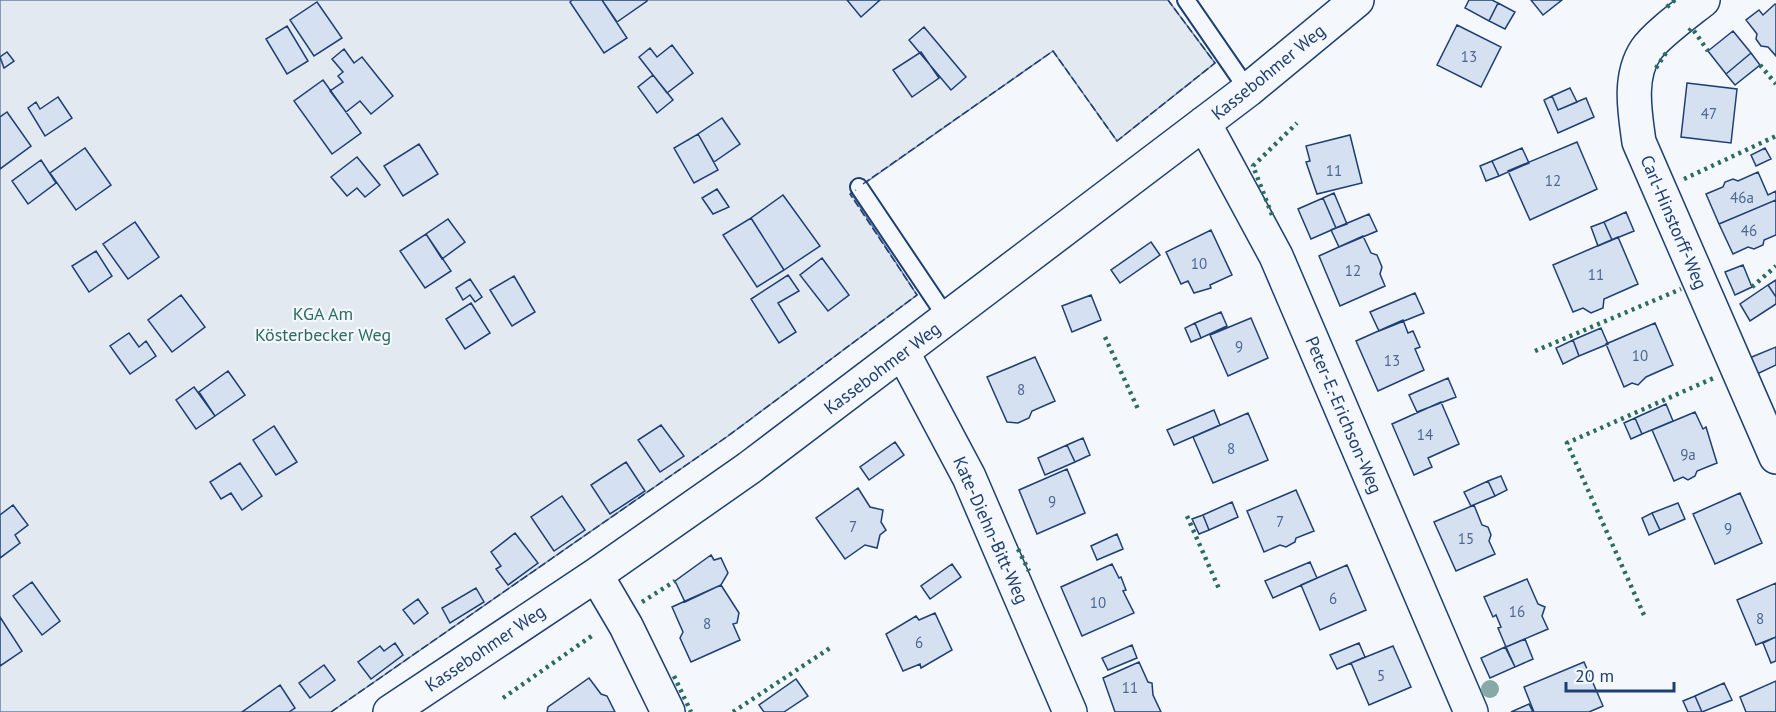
<svg xmlns="http://www.w3.org/2000/svg" width="1776" height="712" font-family="'PT Sans',sans-serif">
	<rect width="100%" height="100%" fill="#f4f7fb"/>
	<path fill="#e3e9f0" stroke="#687fa3" stroke-width="1.5" d="M0,0H1168L1215,63L1117,141L1053,51L851,193L917,295L728,436L331,712H0Z"/>
	<path fill="#d5e0f0" stroke="#1d3f73" stroke-width="1.5" d="M572,0H602L627,38L604,53L570,2Z
		M602,0H647V1L617,22Z
		M847,0H880L861,17Z
		M1469,0H1492L1498,3L1489,21L1465,8Z
		M1531,0H1562L1543,15Z
		M317,2L342,38L314,56L290,20Z
		M1498,3L1515,12L1505,29L1489,21Z
		M1775,4L1776,5V56L1768,47L1761,46L1756,39L1757,34L1746,20L1759,10L1763,15Z
		M1457,25L1501,47L1481,87L1437,65Z
		M287,26L308,61L287,74L266,39Z
		M924,27L966,77L951,90L909,40Z
		M1733,31L1751,53L1726,74L1708,51Z
		M672,45L693,73L667,93L639,57L650,48L657,57Z
		M344,49L354,63L362,57L393,96L371,114L360,101L346,112L330,91L343,82L338,76L343,72L332,59Z
		M7,52L14,61L4,68L0,57Z
		M921,52L939,78L912,97L893,70Z
		M1751,53L1760,65L1735,85L1726,74Z
		M653,75L673,100L657,113L638,87Z
		M323,80L361,133L332,154L294,101Z
		M1687,83L1737,89L1731,143L1681,137Z
		M1570,88L1577,102L1558,110L1552,96Z
		M1552,96L1558,110L1586,98L1594,117L1558,133L1544,100Z
		M58,97L72,118L45,136L28,108L36,102L40,109Z
		M7,112L31,146L0,169V117Z
		M722,118L740,144L714,162L698,134Z
		M698,134L718,170L694,183L674,148Z
		M1350,135L1362,183L1317,194L1306,162L1310,161L1306,146Z
		M1577,142L1597,189L1530,220L1508,171Z
		M419,144L438,174L403,196L384,166Z
		M85,148L111,185L76,210L50,173Z
		M1522,148L1529,163L1499,176L1492,161Z
		M1765,148L1771,159L1756,166L1751,155Z
		M357,157L380,185L365,197L357,188L347,196L331,177Z
		M41,160L56,183L28,204L12,181Z
		M1492,161L1499,176L1486,181L1480,166Z
		M1758,172L1768,195L1776,191V200L1719,224L1706,194L1723,187L1725,182L1733,179L1738,181Z
		M717,189L729,207L713,214L702,198Z
		M1334,193L1347,224L1336,228L1323,198Z
		M783,195L820,246L784,270L751,218Z
		M1323,198L1336,228L1311,239L1298,209Z
		M1776,200V235L1764,240L1763,245L1754,249L1748,247L1733,254L1719,224Z
		M1626,212L1634,231L1612,240L1604,222Z
		M1369,214L1377,231L1339,247L1331,230Z
		M751,218L784,270L757,287L723,235Z
		M448,219L465,242L442,259L426,234Z
		M135,222L159,257L128,279L103,244Z
		M1604,222L1612,240L1598,246L1591,227Z
		M1211,230L1232,275L1210,285L1211,288L1194,293L1188,281L1181,284L1166,252Z
		M426,234L451,271L425,288L400,251Z
		M1363,236L1371,253L1377,255L1382,267L1380,274L1385,286L1340,306L1319,256Z
		M1618,237L1638,284L1604,299L1603,308L1591,313L1583,308L1573,312L1553,265Z
		M1151,242L1160,255L1120,283L1111,270Z
		M96,251L112,276L89,292L72,266Z
		M822,258L849,295L828,311L800,275Z
		M1743,265L1752,287L1735,295L1725,272Z
		M788,275L799,291L778,303L796,332L779,343L751,299Z
		M514,276L535,312L512,326L490,290Z
		M470,279L482,297L475,302L470,295L463,300L456,288Z
		M1776,280V297L1768,285Z
		M1768,285L1776,297V304L1750,321L1740,304Z
		M1415,293L1424,313L1379,331L1370,312Z
		M181,295L205,327L172,352L148,320Z
		M1091,295L1101,320L1072,332L1062,306Z
		M471,303L490,333L465,349L446,319Z
		M1221,312L1227,326L1201,338L1195,323Z
		M1251,318L1268,358L1228,376L1210,335Z
		M1403,320L1408,333L1413,331L1420,347L1415,349L1424,370L1378,391L1356,341Z
		M1195,323L1201,338L1191,342L1185,328Z
		M1655,323L1673,365L1646,377L1638,385L1632,383L1624,387L1606,344Z
		M1601,328L1608,344L1579,356L1573,340Z
		M129,333L139,347L146,341L156,356L130,374L110,346Z
		M1573,340L1579,356L1563,364L1556,348Z
		M1776,347V365L1755,375L1747,359Z
		M1035,357L1055,401L1032,411L1029,418L1018,423L1007,422L987,377Z
		M228,371L245,395L215,416L199,392Z
		M1448,378L1456,397L1417,412L1409,395Z
		M194,387L215,416L196,429L176,400Z
		M1441,402L1459,444L1428,458L1432,467L1414,475L1392,424Z
		M1666,404L1673,421L1642,434L1635,418Z
		M1214,410L1220,425L1174,445L1167,430Z
		M1695,412L1703,429L1706,427L1717,463L1697,471L1695,476L1688,480L1683,477L1674,481L1652,430Z
		M1248,413L1268,460L1213,483L1193,437Z
		M1635,418L1642,434L1631,439L1624,423Z
		M661,425L684,456L660,472L638,440Z
		M274,426L297,462L276,475L253,440Z
		M1083,438L1090,455L1075,462L1067,445Z
		M895,442L904,455L869,480L860,467Z
		M1067,445L1075,462L1045,475L1038,458Z
		M626,462L645,491L610,514L591,485Z
		M240,463L262,496L242,510L231,493L221,499L210,482Z
		M1067,469L1085,513L1037,534L1019,490Z
		M1501,476L1507,490L1495,496L1488,481Z
		M1488,481L1495,496L1471,506L1464,492Z
		M858,488L870,507L883,510L881,522L886,530L880,535L877,548L865,545L845,559L816,518Z
		M1296,490L1314,531L1296,538L1295,542L1286,547L1280,545L1264,552L1247,511Z
		M1740,493L1762,543L1715,564L1693,514Z
		M562,496L585,530L554,551L531,517Z
		M1232,502L1238,517L1209,530L1203,515Z
		M1678,503L1685,519L1660,530L1652,513Z
		M13,505L28,525L15,535L20,543L0,558V515Z
		M1474,505L1482,525L1488,527L1491,535L1489,541L1495,554L1456,571L1434,522Z
		M1652,513L1660,530L1649,535L1642,518Z
		M1203,515L1209,530L1199,534L1192,519Z
		M515,533L538,563L508,585L496,569L501,566L491,552Z
		M1117,534L1123,549L1097,560L1091,546Z
		M711,555L714,560L721,558L728,573L721,585L685,602L675,581Z
		M1310,562L1317,578L1273,598L1265,581Z
		M952,564L961,577L930,599L921,586Z
		M1112,564L1119,578L1121,577L1126,590L1123,591L1134,613L1082,636L1061,587Z
		M1347,565L1366,610L1320,630L1301,585Z
		M1527,579L1538,604L1545,607L1542,616L1548,629L1506,647L1498,628L1501,627L1496,615L1493,617L1484,597Z
		M32,582L60,621L42,635L13,596Z
		M1776,583V637L1756,645L1737,600Z
		M721,585L739,613L737,623L733,624L740,640L691,662L680,638L683,632L672,607Z
		M476,588L484,602L450,623L442,608Z
		M418,599L428,613L414,624L403,610Z
		M935,613L952,650L921,668L920,664L903,671L886,634L916,616L919,620Z
		M0,617L22,651L0,666Z
		M1776,637V661L1771,663L1763,643Z
		M1525,639L1533,659L1515,667L1506,647Z
		M395,643L403,655L371,679L358,662L380,646L384,651Z
		M1359,643L1365,657L1337,669L1330,655Z
		M1132,645L1137,658L1108,670L1102,658Z
		M1393,646L1411,687L1369,705L1351,663Z
		M1505,647L1515,667L1490,678L1481,658Z
		M1139,662L1148,682L1152,683L1153,695L1161,712H1115L1103,678Z
		M1584,662L1603,706L1589,712H1534L1524,687Z
		M324,665L335,680L310,698L299,683Z
		M589,678L601,694L607,696L615,712H547L548,707Z
		M796,679L808,696L784,712H764L759,705Z
		M1776,681V712H1746L1740,697Z
		M1724,683L1732,700L1702,712L1695,696Z
		M280,685L295,708L289,712H242Z
		M1695,696L1702,712H1688L1683,701Z
		M1529,704L1533,712H1511Z"/>
	<g fill="none" stroke-linecap="round" stroke-linejoin="round">
		<g stroke="#1d3f73" stroke-width="20">
			<path id="lane" d="M1186,0L1248,90
				M859,187L947,318"/>
		</g>
		<g stroke="#1d3f73" stroke-width="36">
			<path id="street" d="M1703,0C1688,12 1656,35 1646,50C1628,77 1635,113 1639,142L1776,457
				M1204,123L1276,256L1471,712
				M903,353L969,477L1070,712
				M596,575L626,626L668,712
				M390,712L596,575L749,468L1248,90L1357,0"/>
		</g>
		<use href="#lane" stroke="#f4f7fb" stroke-width="16"/>
		<use href="#street" stroke="#f4f7fb" stroke-width="33"/>
		<path stroke="#2c6c60" stroke-width="4.5" stroke-dasharray="3 4.5" stroke-linecap="butt" d="M1667,7L1675,0
			M1689,31L1692,28L1708,51
			M1760,65L1776,84
			M1656,68L1666,53
			M1684,179L1776,136
			M1272,215L1253,166L1297,123
			M1752,287L1776,266
			M1105,337L1138,409
			M1535,351L1681,289
			M1187,516L1220,591
			M1018,549L1029,571
			M642,602L675,581
			M1644,615L1567,443L1716,377
			M674,676L691,712
			M503,698L593,635
			M733,712L833,646"/>
		<path stroke="#1d3f73" stroke-width="1.5" stroke-dasharray="8 3" stroke-linecap="butt" d="M863,184L1053,51L1117,141L1215,63L1168,0
			M331,712L728,436L917,295L850,194L856,190"/>
	</g>
	<circle fill="#86aba6" cx="1490" cy="689" r="9"/>
	<g text-anchor="middle" dominant-baseline="central" stroke-width="4.5" stroke-linejoin="round" paint-order="stroke">
		<g font-size="15" fill="#4b6792">
			<text x="1469" y="56">13</text>
			<text x="1709" y="113">47</text>
			<text x="1334" y="170">11</text>
			<text x="1553" y="180">12</text>
			<text x="1742" y="197">46a</text>
			<text x="1749" y="230">46</text>
			<text x="1199" y="263">10</text>
			<text x="1353" y="270">12</text>
			<text x="1596" y="274">11</text>
			<text x="1239" y="346">9</text>
			<text x="1640" y="355">10</text>
			<text x="1392" y="360">13</text>
			<text x="1021" y="389">8</text>
			<text x="1425" y="434">14</text>
			<text x="1231" y="448">8</text>
			<text x="1688" y="454">9a</text>
			<text x="1052" y="501">9</text>
			<text x="1280" y="521">7</text>
			<text x="853" y="526">7</text>
			<text x="1728" y="528">9</text>
			<text x="1466" y="538">15</text>
			<text x="1333" y="598">6</text>
			<text x="1098" y="602">10</text>
			<text x="1517" y="611">16</text>
			<text x="1760" y="618">8</text>
			<text x="707" y="623">8</text>
			<text x="919" y="642">6</text>
			<text x="1381" y="675">5</text>
			<text x="1130" y="687">11</text>
		</g>
		<g font-size="18" fill="#1d3f73" stroke="#f4f7fb">
			<text transform="translate(1268 72) rotate(-39)">Kassebohmer Weg</text>
			<text transform="translate(1674 222) rotate(67)">Carl-Hinstorff-Weg</text>
			<text transform="translate(882 368) rotate(-37)">Kassebohmer Weg</text>
			<text transform="translate(1344 415) rotate(67)">Peter-E.-Erichson-Weg</text>
			<text transform="translate(991 530) rotate(66)">Kate-Diehn-Bitt-Weg</text>
			<text transform="translate(485 648) rotate(-34)">Kassebohmer Weg</text>
		</g>
		<g font-size="18" fill="#2c6c60" stroke="#f4f7fb">
			<text x="323" y="313">KGA Am<tspan x="323" dy="21">Kösterbecker Weg</tspan></text>
		</g>
	</g>
	<path d="M1566 682v9h108v-9" fill="none" stroke="#1d3f73" stroke-width="3"/>
	<text x="1575" y="682" font-size="18" fill="#1d3f73" stroke="#f4f7fb" stroke-width="4.5" paint-order="stroke">20 m</text>
</svg>
